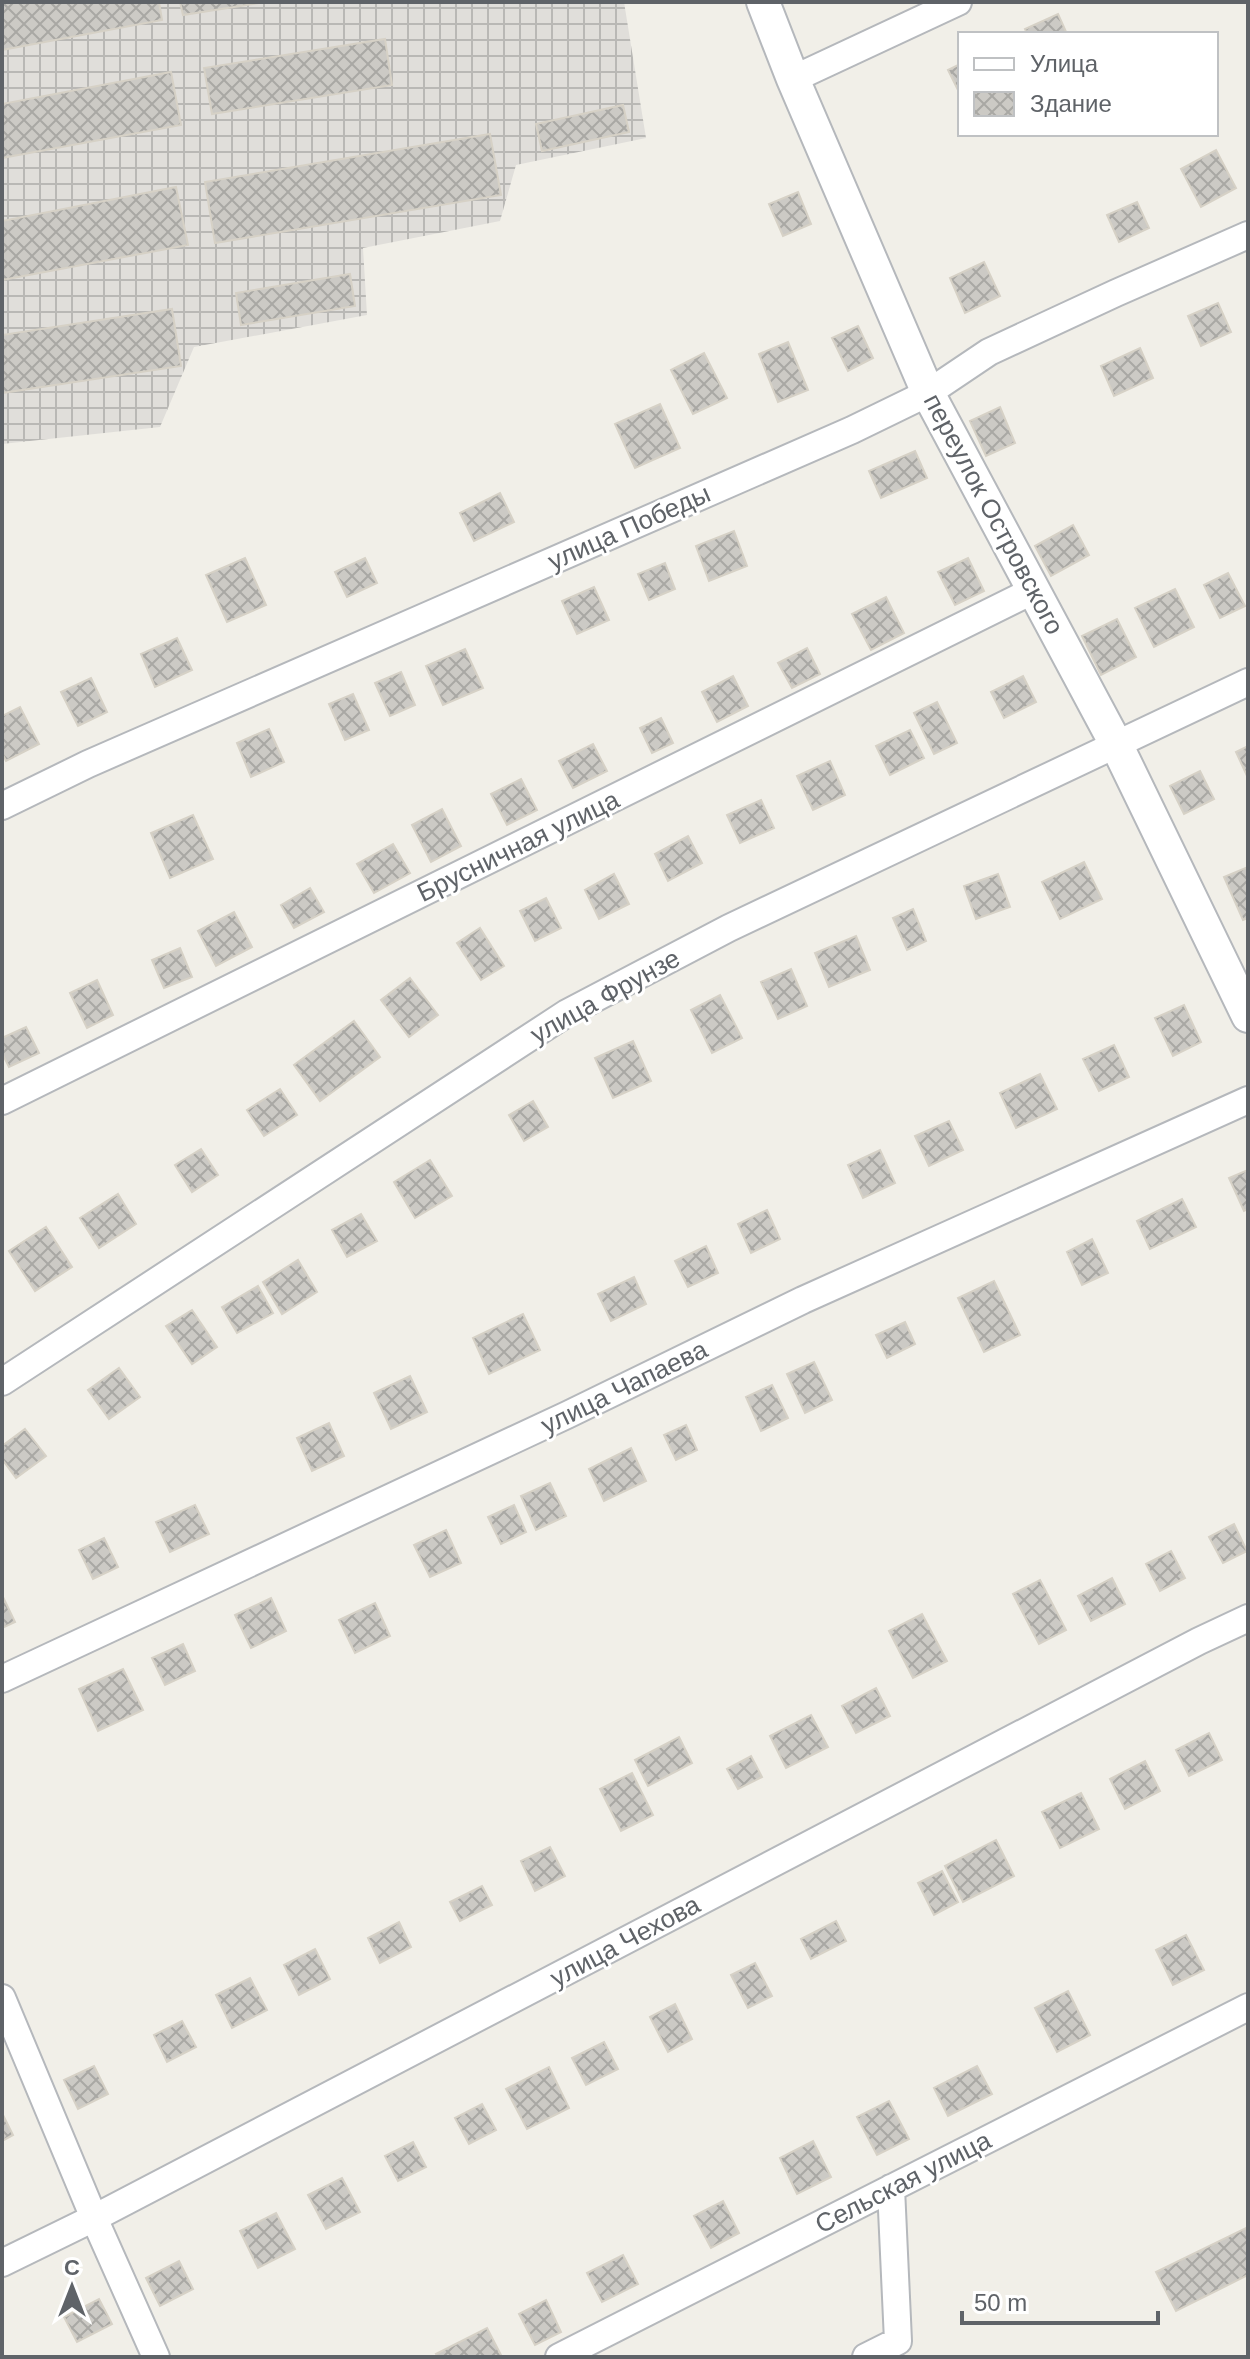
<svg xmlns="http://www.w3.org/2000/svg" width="1250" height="2359" font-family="Arial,sans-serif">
	<defs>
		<pattern id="industrial-grid" width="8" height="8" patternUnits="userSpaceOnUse" patternTransform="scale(2)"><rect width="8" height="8" fill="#e0deda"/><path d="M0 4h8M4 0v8" fill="none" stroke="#b9b8b5"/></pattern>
		<pattern id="building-cross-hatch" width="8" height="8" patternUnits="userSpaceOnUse" patternTransform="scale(2)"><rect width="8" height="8" fill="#cccac5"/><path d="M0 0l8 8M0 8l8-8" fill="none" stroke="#a9a8a4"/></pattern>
	</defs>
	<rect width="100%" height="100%" fill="#f1efe8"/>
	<path fill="url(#industrial-grid)" d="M2,2H624L646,138L516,165L500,221L363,248L367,315L194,347L160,427L2,444Z"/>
	<path fill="url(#building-cross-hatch)" stroke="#d6d1c6" stroke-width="2" d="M2,2H159L162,20L2,50Z
		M180,2H265L183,15Z
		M1058,14L1067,34H1027L1025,29Z
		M385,39L392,85L212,114L204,68Z
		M960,64V94L948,70Z
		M171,72L181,125L2,158V104Z
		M623,105L629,132L542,151L536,124Z
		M490,134L501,195L215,243L205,182Z
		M1216,150L1236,188L1201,207L1181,169Z
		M176,187L188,245L2,280V221Z
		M798,192L811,224L783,236L769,204Z
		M1137,202L1149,228L1119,242L1107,215Z
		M984,262L1000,296L965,313L950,278Z
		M350,274L355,306L241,325L236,293Z
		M1218,303L1231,332L1201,346L1188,316Z
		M172,309L181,366L2,393V335Z
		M858,326L873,358L848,371L832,338Z
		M788,342L808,390L778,402L759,354Z
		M1140,348L1153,378L1114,396L1101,366Z
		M704,353L727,398L693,414L671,370Z
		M660,404L680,448L635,468L615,424Z
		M1000,407L1015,443L986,456L970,421Z
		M915,451L927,478L881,498L869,471Z
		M500,493L514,522L474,541L460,513Z
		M1073,525L1089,555L1051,576L1035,546Z
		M734,531L747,566L709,581L696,546Z
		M245,558L266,605L227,622L206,575Z
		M365,558L377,583L347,597L335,572Z
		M968,558L984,591L955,605L938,572Z
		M665,563L675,589L649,600L638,574Z
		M1228,573L1245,606L1220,618L1204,585Z
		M594,587L609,620L577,634L562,601Z
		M1175,589L1194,627L1154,647L1135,608Z
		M886,597L904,633L871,650L852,614Z
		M1117,619L1136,657L1101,675L1082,636Z
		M177,638L192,670L155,687L141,654Z
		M807,648L820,674L792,688L778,663Z
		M465,649L483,688L443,705L426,666Z
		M401,672L415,705L390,716L375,683Z
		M733,676L748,706L717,722L702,692Z
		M1023,676L1036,702L1004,718L991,692Z
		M91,678L107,712L78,726L61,692Z
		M353,694L369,730L345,740L329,704Z
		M937,702L957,743L934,754L914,713Z
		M20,707L39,744L6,761L2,753V716Z
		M661,718L673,743L652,753L640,728Z
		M269,729L284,762L251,777L237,743Z
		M910,730L924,758L890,775L876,746Z
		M593,744L607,771L573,788L559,761Z
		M1248,746V778L1236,752Z
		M830,761L845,795L813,810L797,776Z
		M1200,771L1214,799L1184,814L1170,786Z
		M521,779L537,810L507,825L491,794Z
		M761,800L774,828L740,843L727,815Z
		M442,809L461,846L431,862L412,825Z
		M193,815L213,859L170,878L151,833Z
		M688,836L702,863L668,881L655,854Z
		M393,844L410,873L374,893L357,864Z
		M1084,862L1102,899L1060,919L1042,882Z
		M1248,867V918L1243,920L1224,877Z
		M614,874L629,904L599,919L585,890Z
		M998,874L1010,907L976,919L964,886Z
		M310,888L324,912L294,928L281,905Z
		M546,898L561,928L535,941L520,911Z
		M913,909L926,941L907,950L893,918Z
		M234,912L252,947L216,966L198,931Z
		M480,928L504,966L481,980L457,943Z
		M856,936L870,970L829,987L815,953Z
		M180,948L192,977L164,988L152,960Z
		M791,969L807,1006L778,1019L761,982Z
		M410,978L438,1015L409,1037L381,1000Z
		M97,980L113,1015L87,1028L70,993Z
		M720,995L742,1038L712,1053L691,1010Z
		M1184,1005L1201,1042L1173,1056L1155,1018Z
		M354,1021L380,1057L320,1101L294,1065Z
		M26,1027L39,1053L9,1067L2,1053V1038Z
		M633,1041L651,1081L613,1098L595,1058Z
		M1114,1045L1129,1077L1099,1091L1083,1059Z
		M1040,1074L1057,1109L1016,1128L1000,1093Z
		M280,1089L297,1115L264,1136L247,1110Z
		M533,1101L548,1127L524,1141L509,1115Z
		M949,1121L963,1150L929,1166L915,1136Z
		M201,1149L218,1175L192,1192L175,1165Z
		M880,1150L895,1183L863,1198L848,1165Z
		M430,1160L452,1196L415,1218L394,1182Z
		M1248,1170V1209L1244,1211L1229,1178Z
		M118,1194L136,1224L99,1248L80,1218Z
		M1182,1199L1196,1227L1150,1249L1137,1221Z
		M767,1210L780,1239L751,1253L738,1224Z
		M361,1214L377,1241L347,1257L332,1230Z
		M46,1227L72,1267L35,1291L9,1251Z
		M1092,1239L1108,1273L1082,1285L1067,1252Z
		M706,1246L718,1273L688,1287L675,1261Z
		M298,1260L317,1292L282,1314L263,1282Z
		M634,1277L646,1304L611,1321L598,1294Z
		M994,1281L1020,1335L984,1352L958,1298Z
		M258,1286L273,1313L237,1333L222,1307Z
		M192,1310L217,1347L192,1364L166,1326Z
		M523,1314L540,1350L489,1374L473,1338Z
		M905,1322L915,1344L887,1358L876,1335Z
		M814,1362L832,1400L805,1413L787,1374Z
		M119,1368L140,1397L109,1419L88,1390Z
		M410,1376L427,1412L391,1429L374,1393Z
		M772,1385L788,1418L761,1431L746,1397Z
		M329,1423L344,1456L312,1471L297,1438Z
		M686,1425L697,1450L676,1460L664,1435Z
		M25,1429L46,1456L16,1478L2,1459V1446Z
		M631,1448L646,1481L604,1501L589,1469Z
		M550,1483L566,1516L536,1530L521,1496Z
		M195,1505L209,1534L170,1552L156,1522Z
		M514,1505L526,1532L501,1544L488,1517Z
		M1234,1524L1247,1551L1223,1563L1209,1537Z
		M446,1530L461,1563L430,1577L414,1545Z
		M104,1538L118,1567L93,1579L79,1550Z
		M1171,1551L1185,1578L1160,1591L1146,1564Z
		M1112,1578L1125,1604L1091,1621L1078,1596Z
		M1040,1580L1066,1630L1039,1644L1013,1594Z
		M2,1595L15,1622L2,1628Z
		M271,1598L286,1631L251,1648L235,1615Z
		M375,1603L390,1636L355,1653L339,1620Z
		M922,1614L947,1661L913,1678L889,1631Z
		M183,1644L195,1671L165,1685L152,1658Z
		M123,1669L143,1710L98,1731L79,1689Z
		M876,1688L890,1716L856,1733L842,1706Z
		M811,1715L828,1747L786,1768L770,1736Z
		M1209,1733L1222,1760L1189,1776L1176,1750Z
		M679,1737L692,1763L648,1786L635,1760Z
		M751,1756L762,1777L738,1789L727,1769Z
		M1145,1761L1160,1791L1125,1809L1110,1779Z
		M632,1773L653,1815L621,1831L600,1789Z
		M1081,1793L1099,1829L1060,1848L1042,1812Z
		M996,1840L1014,1876L963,1902L945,1866Z
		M550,1847L565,1876L535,1891L521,1861Z
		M942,1871L958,1902L934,1915L918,1883Z
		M482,1886L492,1905L460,1921L450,1902Z
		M836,1921L846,1941L811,1959L801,1939Z
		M399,1922L411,1947L380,1963L368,1938Z
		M1186,1935L1204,1970L1173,1985L1156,1950Z
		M315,1949L330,1979L299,1995L284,1965Z
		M755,1963L772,1996L748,2008L731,1975Z
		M250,1978L267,2010L232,2028L216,1995Z
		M1068,1991L1090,2035L1057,2052L1035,2008Z
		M675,2004L692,2039L668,2052L650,2017Z
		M182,2021L196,2047L167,2062L154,2035Z
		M604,2042L618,2069L586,2085L572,2058Z
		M94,2066L108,2094L78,2109L64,2080Z
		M977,2066L992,2094L948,2116L934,2088Z
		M549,2067L569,2108L527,2129L506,2089Z
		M889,2101L909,2139L877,2155L857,2117Z
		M482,2104L496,2130L469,2144L455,2118Z
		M2,2113L13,2135L2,2141Z
		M813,2141L831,2177L797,2194L780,2158Z
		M413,2142L426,2167L398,2181L385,2156Z
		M342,2178L360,2212L326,2229L308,2195Z
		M723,2201L739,2233L711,2248L694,2216Z
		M276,2213L295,2249L258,2268L240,2231Z
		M1248,2227V2275L1176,2311L1156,2272Z
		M623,2255L638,2284L602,2302L587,2273Z
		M179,2261L193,2289L160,2306L146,2278Z
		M99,2299L112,2324L77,2342L64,2317Z
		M546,2300L561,2332L535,2345L519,2314Z
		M487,2328L502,2357H438L436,2354Z"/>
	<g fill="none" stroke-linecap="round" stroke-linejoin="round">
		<g stroke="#b5b8bc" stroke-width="30">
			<path id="minor" d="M793,79L958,2
				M2,806L88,764L852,430L928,393L989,352L1116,293L1248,235
				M2,1101L1034,590
				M2,1382L567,1013L729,928L1248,682
				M2,1679L567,1415L803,1300L1248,1100
				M2,1998L94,2218L156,2357
				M2,2263L94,2218L1199,1641L1248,1618
				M559,2357L1248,2007
				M866,2357L898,2341L891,2188"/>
		</g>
		<g stroke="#b5b8bc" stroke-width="36">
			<path id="tertiary" d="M763,2L793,79L928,393L1117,746L1248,1016"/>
		</g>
		<use href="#minor" stroke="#fff" stroke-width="26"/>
		<use href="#tertiary" stroke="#fff" stroke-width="32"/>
	</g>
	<g text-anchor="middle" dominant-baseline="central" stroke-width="6" stroke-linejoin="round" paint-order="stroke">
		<g font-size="26" fill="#5f6368" stroke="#fff">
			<text transform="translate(994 514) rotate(62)">переулок Островского</text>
			<text transform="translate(629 527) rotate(-24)">улица Победы</text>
			<text transform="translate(518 846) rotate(-26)">Брусничная улица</text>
			<text transform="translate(605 996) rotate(-29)">улица Фрунзе</text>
			<text transform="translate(624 1387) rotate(-26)">улица Чапаева</text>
			<text transform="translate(625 1941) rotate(-28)">улица Чехова</text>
			<text transform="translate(903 2182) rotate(-27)">Сельская улица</text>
		</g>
	</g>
	<rect width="1250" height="2359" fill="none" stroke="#5f6368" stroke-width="8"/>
	<rect x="958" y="32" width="260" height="104" fill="#ffffff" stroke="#bfc1c3" stroke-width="2"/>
	<rect x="974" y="58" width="40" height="12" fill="#ffffff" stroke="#bfc1c3" stroke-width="2"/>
	<text x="1030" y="72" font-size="24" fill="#5f6368">Улица</text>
	<rect x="974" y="92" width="40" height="24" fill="url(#building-cross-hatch)" stroke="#bfc1c3" stroke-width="2"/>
	<text x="1030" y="112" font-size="24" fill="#5f6368">Здание</text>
	<g transform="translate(72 2287)" stroke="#ffffff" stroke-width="6" paint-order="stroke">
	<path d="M0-6L14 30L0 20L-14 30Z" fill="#5f6368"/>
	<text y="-12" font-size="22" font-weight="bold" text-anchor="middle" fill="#5f6368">С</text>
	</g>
	<path d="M962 2311v12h196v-12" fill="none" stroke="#5f6368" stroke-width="4"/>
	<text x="974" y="2311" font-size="24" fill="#5f6368" stroke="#ffffff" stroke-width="6" paint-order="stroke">50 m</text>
</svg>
